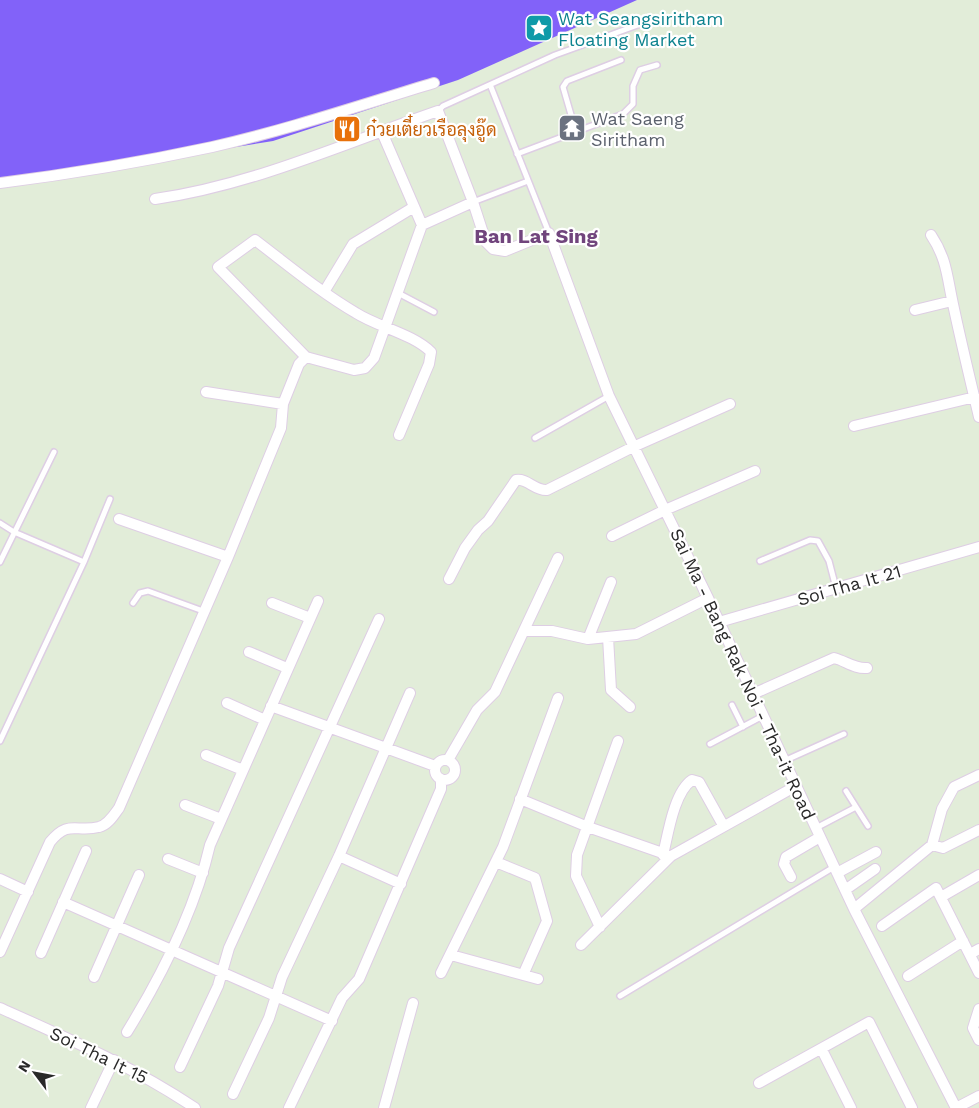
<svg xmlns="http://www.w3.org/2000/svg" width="979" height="1108" font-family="'Work Sans',Sarabun,sans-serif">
	<rect width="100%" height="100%" fill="#e2edd9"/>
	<path fill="#8262f9" d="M0,0H637L458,80L273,141L187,155L0,178Z"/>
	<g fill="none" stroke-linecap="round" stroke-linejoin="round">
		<g stroke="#decee4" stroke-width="8">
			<path id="lane" d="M491,87L549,233
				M438,111L443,106L555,55L646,22
				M576,132L563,87L567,81L621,60
				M517,154L623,114L633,104V86L640,70L657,65
				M473,202L528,181
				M398,293L434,312
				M535,438L609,396
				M0,523L14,532L84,562
				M760,561L810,540L818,541L829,561L836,588
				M0,562L54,452
				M133,603L140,593L148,591L203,611
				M732,705L743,727
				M0,741L84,562L110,499
				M710,744L763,716
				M784,761L844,734
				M846,791L868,826
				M816,828L856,807
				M620,996L834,867"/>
		</g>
		<g stroke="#decee4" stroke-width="12">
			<path id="street" d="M381,130L422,225
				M0,183C71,174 142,162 212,147C287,130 361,105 434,83
				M155,199C253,185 345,143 438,111L473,202L486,242L493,249L505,251L549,233L609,396L708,598L854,909L956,1108L979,1096
				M931,235C947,259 947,277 953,304C961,342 970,379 979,417
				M324,292L353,244L414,207
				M915,310L952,301
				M206,392L283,404
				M854,426L975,397
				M399,435L429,364L431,352C413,334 378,327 356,313C320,292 288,265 255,240L218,267L306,357L354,370L365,368L374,358L422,225L473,202
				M119,519L228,557
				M612,536L665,510L755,471
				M449,579L465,548L478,530L488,521L516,480C527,478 535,491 547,490L633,447L730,404
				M272,603L310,618
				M719,622L979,547
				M524,631H552L588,639L636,634L708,598
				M608,637L611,690L630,707
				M588,639L611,582
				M249,652L287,668
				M753,694L834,658C846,661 854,669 867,668
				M227,703L265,720
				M271,706L435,766
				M206,755L243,770
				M435 770a10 10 0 1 1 20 0a10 10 0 1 1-20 0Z
				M448,760L477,710L495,692L558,558
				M520,799L588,827L671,856
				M185,805L221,819
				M932,845L943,848L979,830
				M663,855C668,834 674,792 692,780L699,782L723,825
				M339,856L401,884
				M168,859L203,873
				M496,862L535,878L547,921L523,975
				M837,873L876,852
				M791,877L784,864L786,857L820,837
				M0,879L28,892
				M845,890L875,869
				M941,897L979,875
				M63,902L332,1021
				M854,909L932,845L942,809L954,787L979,775
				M882,926L936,888L979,973
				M600,927L576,876L577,855L618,741
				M581,945L671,856L796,786
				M0,952L50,842C69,819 76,833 99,827C108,825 114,815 119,808L228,557L281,428L283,404L299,364L306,357
				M41,953L86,851
				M970,954L979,949
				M451,955L538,979
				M441,973L503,847L558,698
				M908,976L963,941
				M94,977L139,875
				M0,1008C67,1038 134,1067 195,1108
				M979,1009L973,1028L979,1040
				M127,1032C162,975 195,910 210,845L318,601
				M822,1050L851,1108
				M180,1067L218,986L229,948L379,619
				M759,1083L869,1022L912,1108
				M233,1094L269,1018L282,977L339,856L410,693
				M91,1108L114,1060
				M289,1108L342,998L359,979L441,789V779
				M384,1108L413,1003"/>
		</g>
		<use href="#lane" stroke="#fff" stroke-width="5"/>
		<use href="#street" stroke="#fff" stroke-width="10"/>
	</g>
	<defs>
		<g id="sight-square" transform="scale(1.4375)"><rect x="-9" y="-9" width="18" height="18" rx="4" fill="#0f9aa8" stroke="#fff"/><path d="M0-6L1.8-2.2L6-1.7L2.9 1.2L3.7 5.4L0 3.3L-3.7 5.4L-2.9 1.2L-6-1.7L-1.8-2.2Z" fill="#fff"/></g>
		<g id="temple-square" transform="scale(1.4375)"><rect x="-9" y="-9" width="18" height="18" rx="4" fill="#6b7280" stroke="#fff"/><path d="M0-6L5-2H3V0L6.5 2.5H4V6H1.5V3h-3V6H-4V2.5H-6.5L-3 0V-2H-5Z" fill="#fff"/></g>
		<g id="restaurant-square" transform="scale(1.4375)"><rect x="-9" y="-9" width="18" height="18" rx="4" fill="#e8710a" stroke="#fff"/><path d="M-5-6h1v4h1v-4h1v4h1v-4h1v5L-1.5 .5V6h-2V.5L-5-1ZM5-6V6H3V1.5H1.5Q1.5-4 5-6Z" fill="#fff"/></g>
	</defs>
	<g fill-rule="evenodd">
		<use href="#sight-square" x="539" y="28"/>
		<use href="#temple-square" x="572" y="128"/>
		<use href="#restaurant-square" x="347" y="129"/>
	</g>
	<g text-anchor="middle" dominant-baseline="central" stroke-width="4.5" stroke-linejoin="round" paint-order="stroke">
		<g font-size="18" fill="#0d838f" stroke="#fff" text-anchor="start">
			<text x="558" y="18">Wat Seangsiritham<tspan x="558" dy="21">Floating Market</tspan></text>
		</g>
		<g font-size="18" fill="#5b616d" stroke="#fff" text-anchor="start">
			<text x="591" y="118">Wat Saeng<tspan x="591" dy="21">Siritham</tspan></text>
		</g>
		<g font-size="18" fill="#c56008" stroke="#fff" text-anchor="start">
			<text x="366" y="129">ก๋วยเตี๋ยวเรือลุงอู๊ด</text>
		</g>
		<g font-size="18" fill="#292929" stroke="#fff">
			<text transform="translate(849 585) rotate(-16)">Soi Tha It 21</text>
			<text transform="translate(743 674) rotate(65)">Sai Ma - Bang Rak Noi - Tha-it Road</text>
			<text transform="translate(99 1055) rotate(26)">Soi Tha It 15</text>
		</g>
		<g font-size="20" font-weight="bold" fill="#71457d" stroke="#fff">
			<text x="536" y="236">Ban Lat Sing</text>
		</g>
	</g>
	<g transform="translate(35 1073) rotate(302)" stroke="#ffffff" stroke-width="4" paint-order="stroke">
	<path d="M0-4L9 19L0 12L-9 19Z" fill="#292929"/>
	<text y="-8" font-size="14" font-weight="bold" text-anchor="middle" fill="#292929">N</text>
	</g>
</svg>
